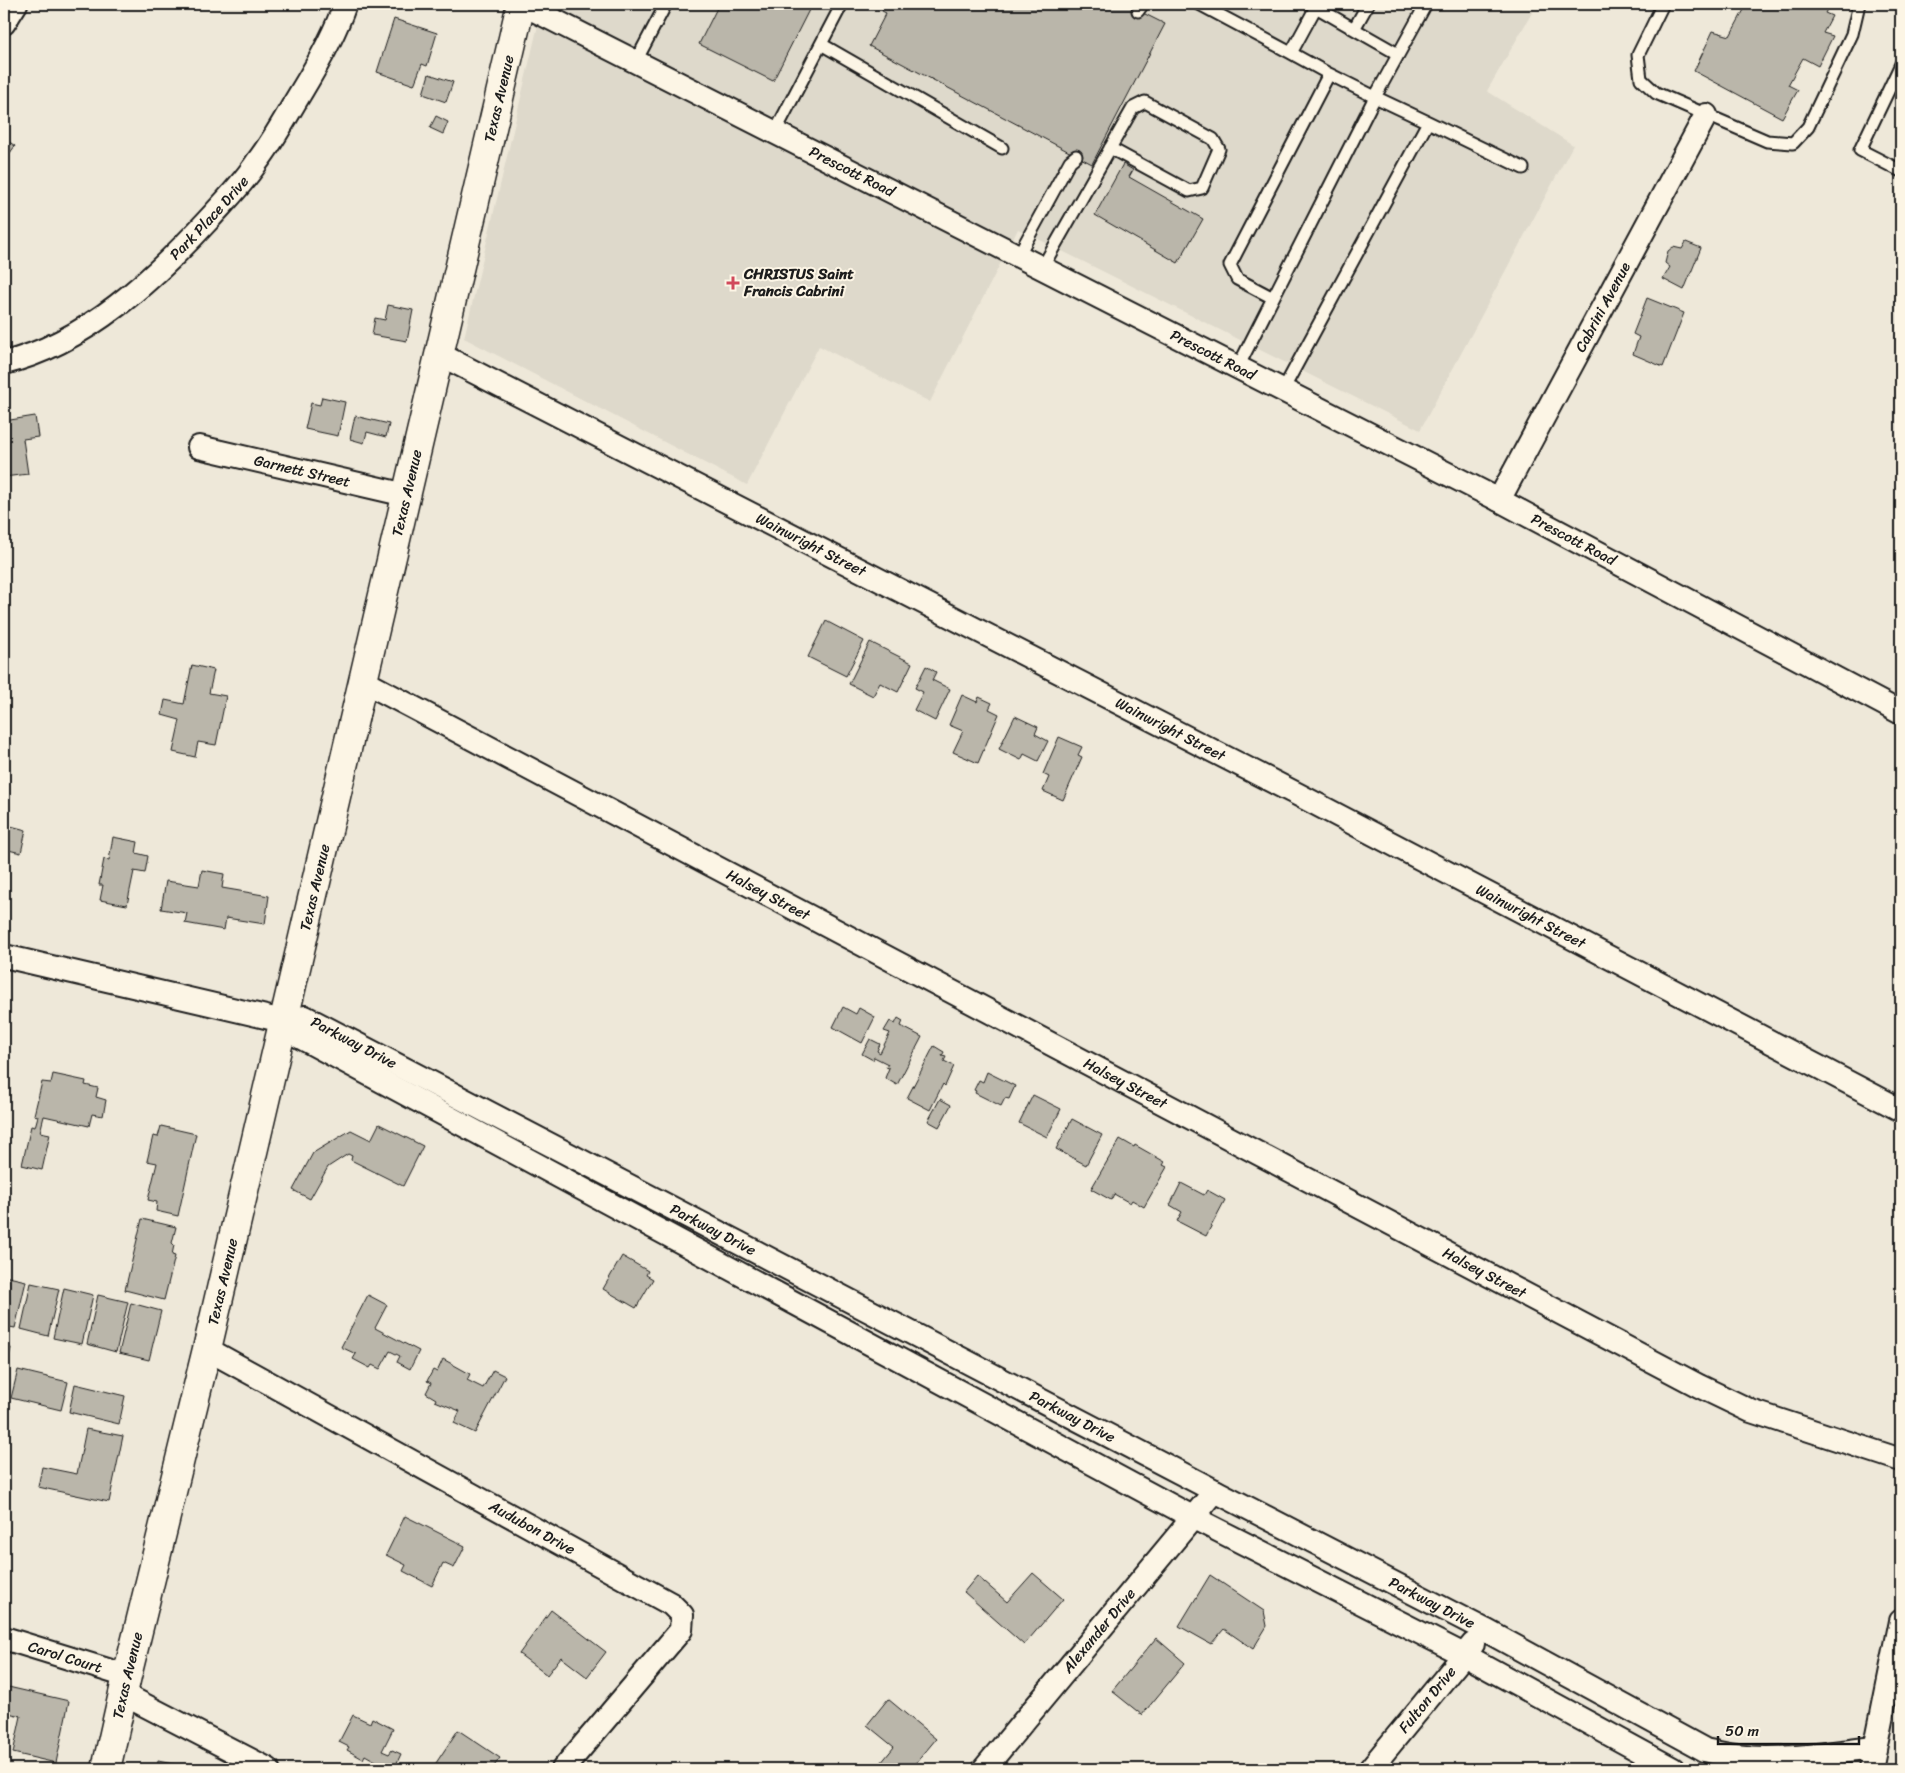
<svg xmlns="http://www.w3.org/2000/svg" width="1905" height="1773" font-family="Sriracha,sans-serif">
	<rect width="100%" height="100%" fill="#eee8d9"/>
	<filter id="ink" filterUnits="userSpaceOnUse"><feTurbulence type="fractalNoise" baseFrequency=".02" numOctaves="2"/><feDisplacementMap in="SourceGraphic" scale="10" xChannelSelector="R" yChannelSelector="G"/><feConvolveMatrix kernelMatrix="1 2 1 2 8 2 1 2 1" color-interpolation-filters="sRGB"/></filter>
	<g filter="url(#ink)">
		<path fill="#ded9cb" d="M543,4H1537L1487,91L1573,145L1420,430L1018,229L930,402L819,346L747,485L464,338Z"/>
		<path fill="#bab6aa" stroke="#1c1c1c" d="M719,4H812L773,81L699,44Z
			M885,4H1125L1165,24L1092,164L869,46L886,13L882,11Z
			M1747,4H1830L1825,13L1832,16L1823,33L1833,36L1818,66L1803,58L1788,85L1798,90L1782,118L1694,71L1713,31L1730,36Z
			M394,19L437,33L427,66L422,64L414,85L377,72Z
			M429,74L453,82L446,102L423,94Z
			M436,116L448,122L443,134L430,128Z
			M4,138L15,146L4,161Z
			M1123,164L1133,170L1129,177L1203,219L1178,263L1095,215Z
			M1686,242L1701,248L1684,290L1663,279L1670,267L1665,263L1668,251L1673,247L1682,249Z
			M1647,298L1684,313L1663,367L1633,354L1639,337L1633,334Z
			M388,305L413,310L407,341L372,335L375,318L385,320Z
			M322,397L345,402L338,436L305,429L311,403L320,405Z
			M35,416L38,437L23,439L28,474L4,477V421Z
			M355,416L389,424L386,437L367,432L364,443L350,439Z
			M826,621L864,641L846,676L808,657Z
			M870,642L912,663L898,692L880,683L873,696L849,684Z
			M192,665L214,670L209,693L226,696L216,745L198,742L195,757L173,752L180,720L162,715L165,700L184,704Z
			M926,666L936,672L932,680L950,689L935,721L914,710L923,692L915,688Z
			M962,695L977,702L979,697L992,703L989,709L999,714L978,763L953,752L963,731L949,725Z
			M1015,716L1038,727L1035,734L1048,741L1038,761L1024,754L1021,760L999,749Z
			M1059,737L1082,747L1078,755L1082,757L1063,800L1043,791L1049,777L1043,774Z
			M4,822L7,823V825L26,830L21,853L4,849Z
			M113,837L138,842L136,853L148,856L145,873L134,871L127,905L100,900L103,885H99L104,859L109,860Z
			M202,870L224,874L222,888L269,896L265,924L226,918L224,930L185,923L187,913L161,909L166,881L199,886Z
			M843,1007L856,1014L859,1008L875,1017L862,1043L833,1027Z
			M898,1018L903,1021L901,1026L922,1037L897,1085L885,1078L889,1068L886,1067L888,1064L874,1057L873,1060L862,1054L870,1039L880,1044L877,1051L880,1053L890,1033L884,1031L890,1021L895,1024Z
			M934,1046L944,1052L942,1056L946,1057L944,1061L954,1066L945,1086L943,1084L930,1110L907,1098Z
			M987,1072L1015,1086L1009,1099L1005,1098L1001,1106L975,1093L976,1091L974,1090L979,1080L983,1082Z
			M53,1074L86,1081L85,1085L98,1088L96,1097L106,1100L103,1116L92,1114L89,1126L44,1116L40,1132L50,1134L42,1170L22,1165L31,1126L35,1127L38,1116L34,1115L42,1082L51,1083Z
			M1033,1095L1061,1109L1047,1137L1019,1123Z
			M940,1099L951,1105L939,1127L928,1121Z
			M1072,1119L1102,1135L1086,1165L1056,1149Z
			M379,1124L423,1146L403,1186L351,1160L352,1156L348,1154L328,1167L310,1199L293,1190L313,1153L351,1130L371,1140Z
			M161,1126L196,1134L178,1216L156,1211L157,1202L148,1200L157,1163L147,1161L153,1136L158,1137Z
			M1120,1139L1134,1147L1135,1145L1165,1162L1163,1165L1167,1167L1144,1207L1132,1200L1130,1203L1114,1194L1111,1200L1091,1189Z
			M1181,1183L1204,1195L1207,1190L1225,1200L1206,1236L1177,1221L1182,1212L1170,1205Z
			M142,1219L176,1227L172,1243L174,1245L172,1255L175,1256L164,1300L125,1290Z
			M622,1256L648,1271L646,1275L653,1279L636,1308L603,1289Z
			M4,1276L26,1281L15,1328L4,1326Z
			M31,1283L59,1289L48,1336L21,1329Z
			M64,1288L93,1295L82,1344L53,1338Z
			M98,1295L128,1302L116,1352L87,1344Z
			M368,1295L387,1305L375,1328L419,1351L410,1369L397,1362L400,1356L390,1351L380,1369L372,1365L370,1368L353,1359L356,1354L341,1347Z
			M131,1303L161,1311L149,1360L119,1353Z
			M4,1346L11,1348L4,1379Z
			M443,1359L470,1374L467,1380L483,1388L493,1370L505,1376L475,1433L454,1423L460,1411L435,1401L436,1399L426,1393L431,1383L427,1381L433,1370L437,1372Z
			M18,1370L68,1382L61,1410L11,1398Z
			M75,1384L125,1396L119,1424L69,1412Z
			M86,1429L123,1436L109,1502L38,1487L42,1467L77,1474Z
			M405,1516L465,1546L454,1568L443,1563L432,1586L403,1571L406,1565L386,1555Z
			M1033,1573L1063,1599L1024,1645L964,1592L977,1576L1007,1602Z
			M1210,1575L1264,1611L1267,1626L1253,1649L1224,1629L1211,1644L1179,1626Z
			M551,1610L606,1652L587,1677L561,1657L547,1675L519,1654Z
			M1156,1638L1185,1663L1142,1715L1112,1691Z
			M4,1686L69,1701L56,1763L13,1753L21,1716L4,1712Z
			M888,1699L936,1739L911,1769H876L894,1747L867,1725Z
			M353,1715L370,1723L372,1718L393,1729L382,1751L389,1754L392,1750L401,1754L394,1769H384L379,1767L381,1764L365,1755L363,1759L347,1750L349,1747L339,1742Z
			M458,1730L500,1758L492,1769H432Z
			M158,1761L198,1769H157Z"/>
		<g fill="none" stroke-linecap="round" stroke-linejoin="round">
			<g stroke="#1c1c1c" stroke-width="15">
				<path id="service" d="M1199,4L1291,53
					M1368,4L1354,29L1398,54
					M1663,4L1638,55L1641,79L1656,93L1767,141L1793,143L1808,127L1852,34L1859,4
					M1138,11L1143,4
					M821,44L842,4
					M636,61L666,4
					M1329,74L1291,53L1316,7L1354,29
					M775,132L821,44L1002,148
					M1901,171L1860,150L1901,64
					M1018,256L1070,161L1076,156
					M1042,268L1133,108L1145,102L1213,139L1219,149L1202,188L1189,191L1110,148
					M1273,298L1237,279L1230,265L1329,74L1375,97L1426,4
					M1238,367L1375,97L1428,122
					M1283,390L1428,122L1523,168"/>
			</g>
			<g stroke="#1c1c1c" stroke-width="26">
				<g id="minor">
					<path id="s1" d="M522,4L1499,500L1901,713"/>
					<path d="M4,23L16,4"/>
					<path id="s2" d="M439,354L1297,794L1901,1110"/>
					<path id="s3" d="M4,363C85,344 156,277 211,217C227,199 244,182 257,162C274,140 287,115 301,92C318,64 335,34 345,4"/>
					<path id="s4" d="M199,447L406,495"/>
					<path id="s5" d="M1499,500L1706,115"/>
					<path id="s6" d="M363,681L1699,1386L1751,1411L1901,1460"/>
					<path id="s7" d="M4,956L283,1021L305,1017L1215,1491L1485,1630L1705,1750C1715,1752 1725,1755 1735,1756C1781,1762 1829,1753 1875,1748"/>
					<path d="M283,1021L298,1036L1194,1518L1464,1655L1673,1769"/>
					<path id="s8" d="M207,1349L671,1604L682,1615L681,1630L563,1769"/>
					<path id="s9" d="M4,1638L127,1676"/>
					<path d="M123,1694L268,1769"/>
					<path id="s10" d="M984,1769L1215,1491"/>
					<path id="s11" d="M1370,1769L1473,1644"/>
					<path d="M1871,1769L1901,1620"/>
				</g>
			</g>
			<g stroke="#1c1c1c" stroke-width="31">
				<g id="tertiary">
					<path id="s12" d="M106,1769L127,1676L207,1349L521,4"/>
				</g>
			</g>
			<use href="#service" stroke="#fcf5e5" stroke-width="11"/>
			<use href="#minor" stroke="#fcf5e5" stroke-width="22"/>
			<use href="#tertiary" stroke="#fcf5e5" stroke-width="28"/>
		</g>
	</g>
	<path fill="#d1495b" stroke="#fcf5e5" stroke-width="2" d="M730.5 275.5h5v5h5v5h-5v5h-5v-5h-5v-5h5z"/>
	<g text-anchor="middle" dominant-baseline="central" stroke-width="4" stroke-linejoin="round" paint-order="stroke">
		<g font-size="15" fill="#1c1c1c" stroke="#fcf5e5">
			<text stroke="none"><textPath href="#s12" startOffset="1716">Texas Avenue</textPath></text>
			<text stroke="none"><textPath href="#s1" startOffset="370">Prescott Road</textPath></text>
			<text stroke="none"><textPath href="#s3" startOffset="255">Park Place Drive</textPath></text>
			<text stroke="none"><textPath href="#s5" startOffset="219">Cabrini Avenue</textPath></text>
			<text stroke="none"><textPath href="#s1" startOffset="775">Prescott Road</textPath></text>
			<text stroke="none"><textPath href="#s4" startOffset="106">Garnett Street</textPath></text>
			<text stroke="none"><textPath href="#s12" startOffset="1311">Texas Avenue</textPath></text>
			<text stroke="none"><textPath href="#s1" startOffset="1180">Prescott Road</textPath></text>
			<text stroke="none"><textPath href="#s2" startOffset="418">Wainwright Street</textPath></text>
			<text stroke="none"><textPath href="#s2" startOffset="822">Wainwright Street</textPath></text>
			<text stroke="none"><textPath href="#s12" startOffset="906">Texas Avenue</textPath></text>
			<text stroke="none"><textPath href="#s6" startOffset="458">Halsey Street</textPath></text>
			<text stroke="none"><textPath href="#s2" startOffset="1228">Wainwright Street</textPath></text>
			<text stroke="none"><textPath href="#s7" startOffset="364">Parkway Drive</textPath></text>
			<text stroke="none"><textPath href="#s6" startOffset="862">Halsey Street</textPath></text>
			<text stroke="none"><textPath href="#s7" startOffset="769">Parkway Drive</textPath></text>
			<text stroke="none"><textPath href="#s6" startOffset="1268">Halsey Street</textPath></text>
			<text stroke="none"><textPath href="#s12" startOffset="501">Texas Avenue</textPath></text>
			<text stroke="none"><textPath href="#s7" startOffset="1174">Parkway Drive</textPath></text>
			<text stroke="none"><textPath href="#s8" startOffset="371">Audubon Drive</textPath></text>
			<text stroke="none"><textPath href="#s7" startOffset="1579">Parkway Drive</textPath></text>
			<text stroke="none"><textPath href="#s10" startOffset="180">Alexander Drive</textPath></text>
			<text stroke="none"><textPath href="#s9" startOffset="64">Carol Court</textPath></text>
			<text stroke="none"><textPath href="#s12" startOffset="96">Texas Avenue</textPath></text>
			<text stroke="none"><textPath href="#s11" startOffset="90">Fulton Drive</textPath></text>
		</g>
		<g font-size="15" font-weight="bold" fill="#1c1c1c" stroke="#fcf5e5" text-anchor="start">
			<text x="744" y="274">CHRISTUS Saint<tspan x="744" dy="17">Francis Cabrini</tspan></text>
		</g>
	</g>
	<rect width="1905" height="1773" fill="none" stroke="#fcf5e5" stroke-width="20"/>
	<rect x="10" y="10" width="1885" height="1753" fill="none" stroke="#1c1c1c" stroke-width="2" filter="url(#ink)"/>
	<path d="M1718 1736v8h141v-8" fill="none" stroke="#1c1c1c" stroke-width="2.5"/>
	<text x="1725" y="1736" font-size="15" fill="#1c1c1c" stroke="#fcf5e5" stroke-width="4" paint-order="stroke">50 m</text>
</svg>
